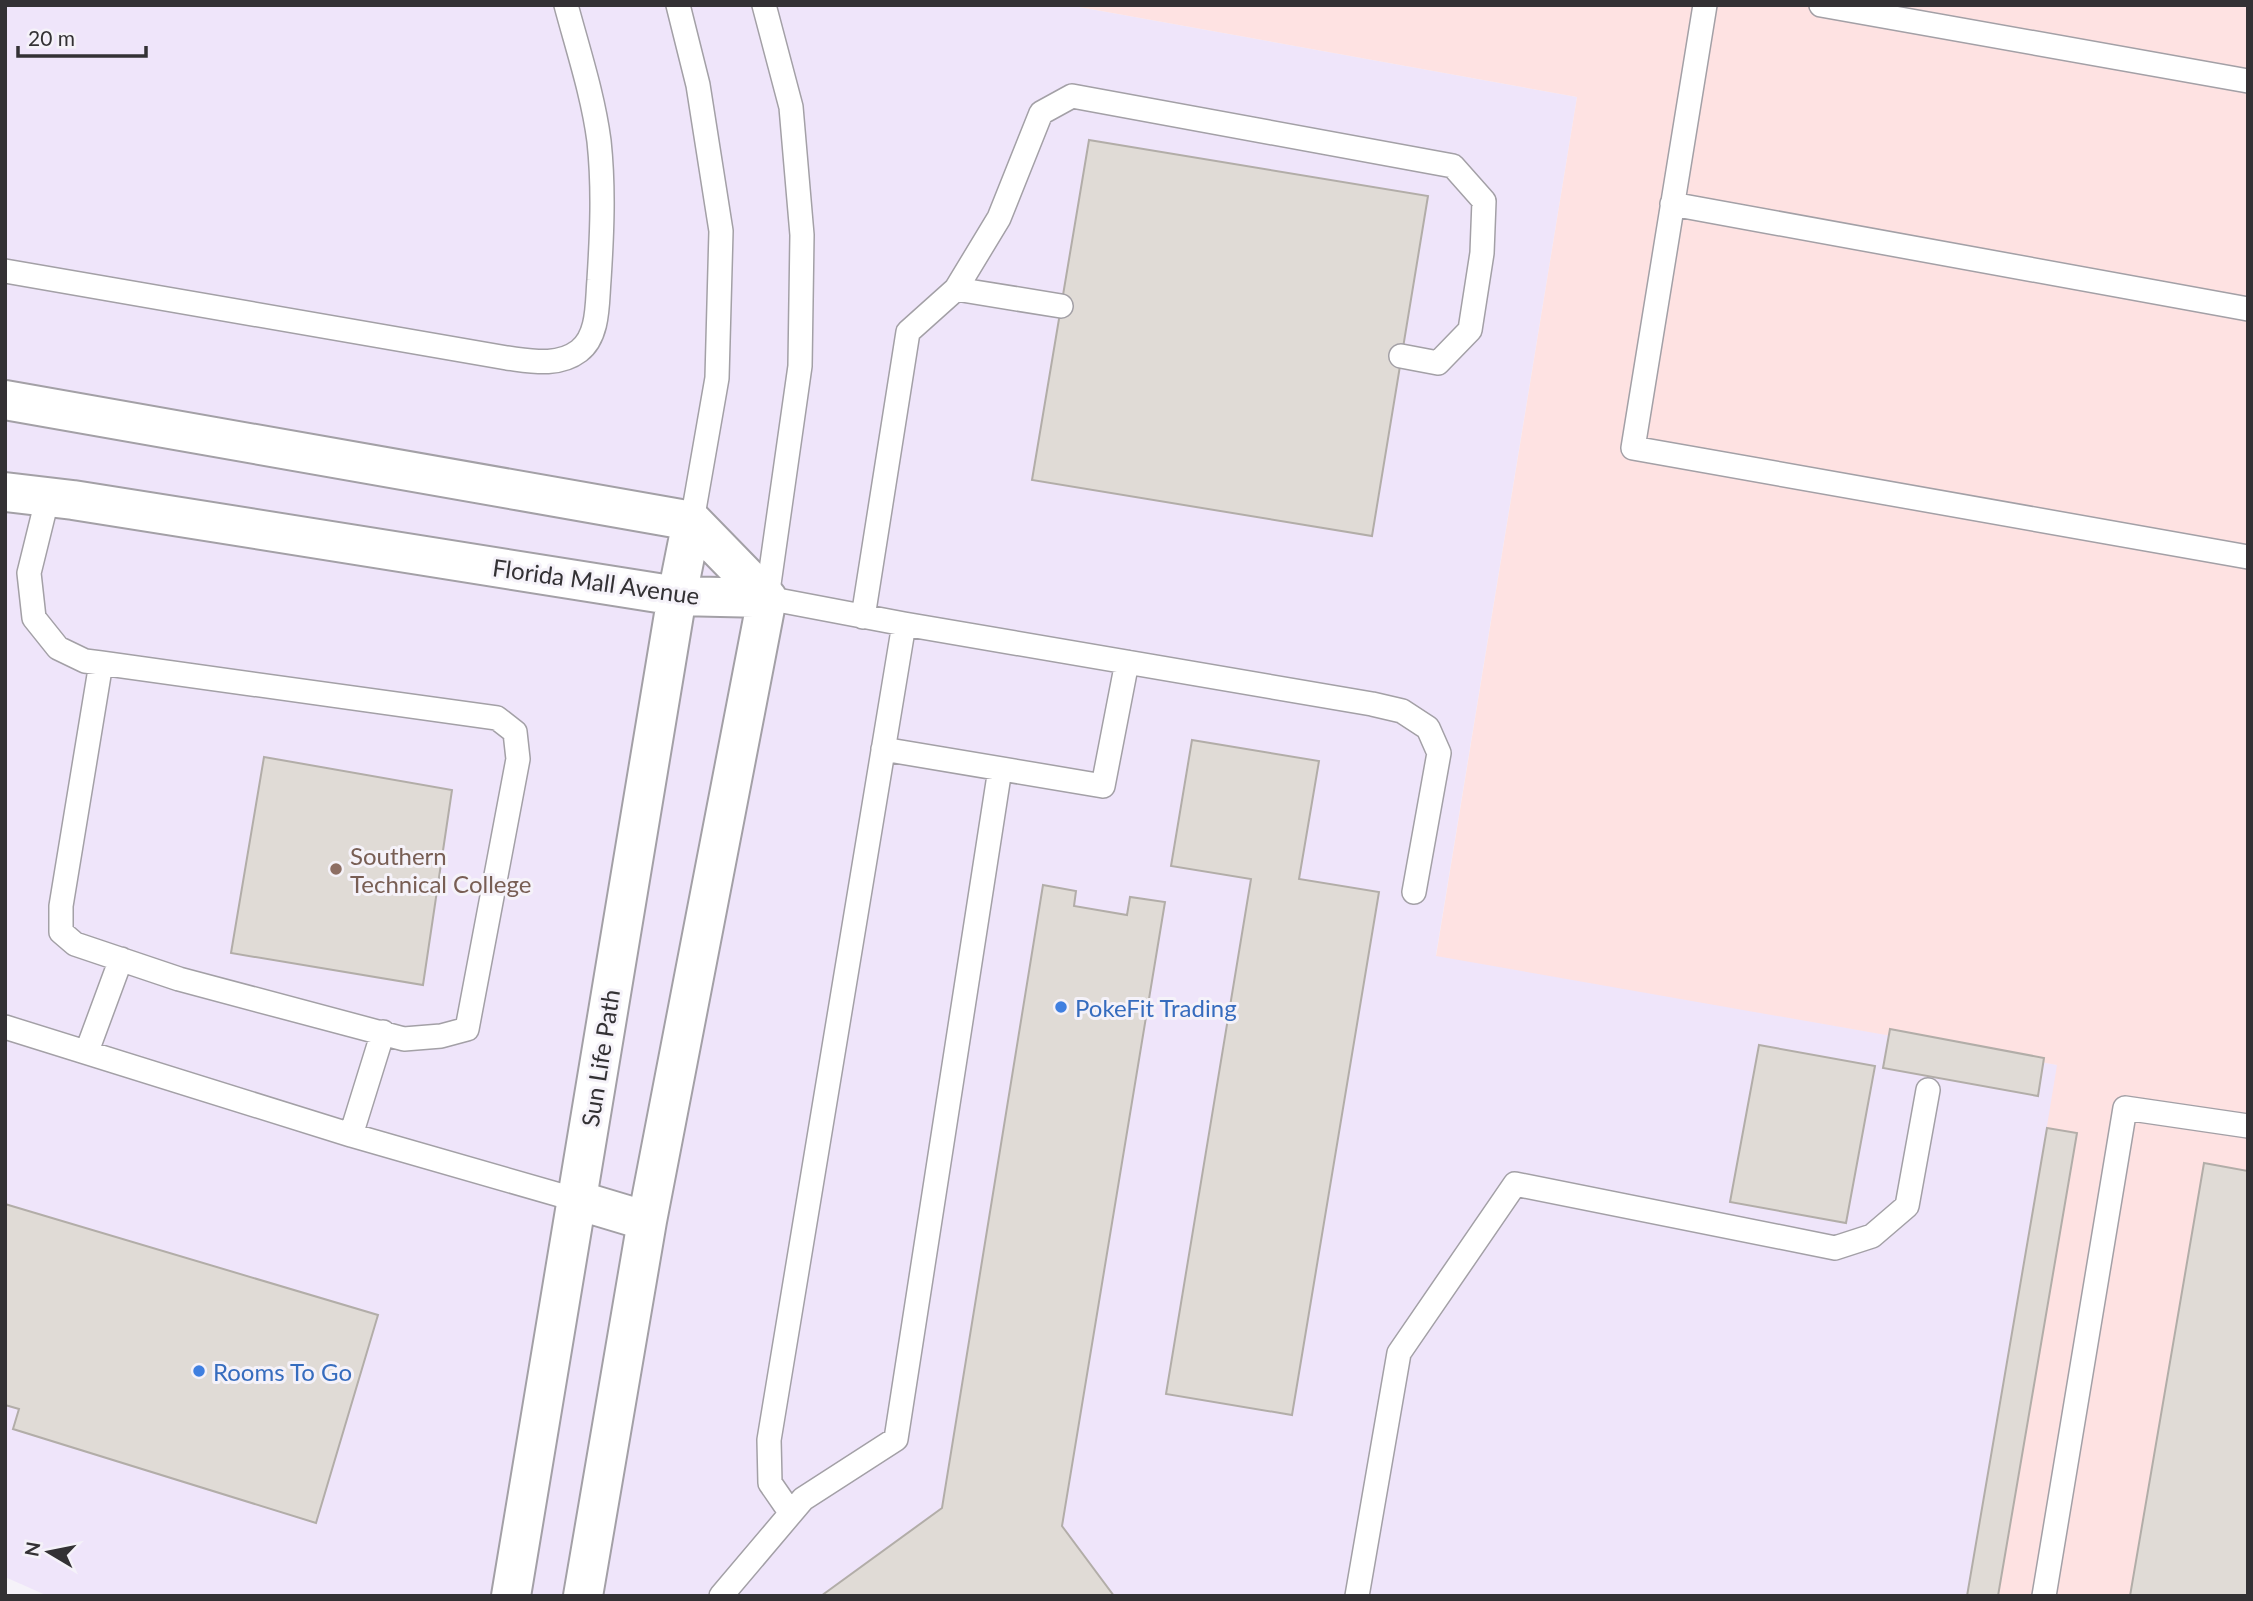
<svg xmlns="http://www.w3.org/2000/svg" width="2253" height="1601" font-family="Lato,sans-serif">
	<rect width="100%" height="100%" fill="#f5f2f9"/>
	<path fill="#efe5fa" d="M5,5H1068L1577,97L1436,955L2058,1065L1970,1596H48L5,1577Z"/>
	<path fill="#fee2e2" d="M1068,5H2248V1596H1970L2057,1065L1436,956L1577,97Z"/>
	<path fill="#e0dbd6" stroke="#b2ada8" stroke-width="2" d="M1089,140L1428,196L1372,536L1032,480Z
		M1192,740L1319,761L1299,879L1379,892L1292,1415L1166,1394L1251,879L1171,866Z
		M264,757L452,790L423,985L231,953Z
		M1043,885L1076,891L1074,906L1127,915L1130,897L1165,902L1062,1526L1114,1596H821L942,1508Z
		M1890,1029L2044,1058L2038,1096L1883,1068Z
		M1759,1045L1875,1066L1846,1223L1730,1202Z
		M2047,1128L2077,1133L1998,1596H1967Z
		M2204,1163L2248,1171V1596H2130Z
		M5,1204L378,1315L316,1523L13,1429L19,1409L5,1405Z"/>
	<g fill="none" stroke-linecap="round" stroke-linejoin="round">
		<g stroke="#a3a0a6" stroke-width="26">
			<path id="service" d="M678,5L698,85L721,231L717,378L692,521
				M764,5L791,107L802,235L800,366L767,598L904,624L1372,704L1402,711L1428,728L1439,753L1414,892
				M1705,5L1633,448L2248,557
				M1821,5L2248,81
				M1672,204L2248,309
				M5,271L507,358C531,361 558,367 579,351C599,336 597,303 599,280C602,233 604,188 599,141C593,95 578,50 566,5
				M956,289L1061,306
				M48,496L29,573L34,618L58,648L85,661L101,663L497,718L515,732L518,759L467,1029L441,1036L404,1039L179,979L75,944L61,932V906L101,663
				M863,617L908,332L956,289L999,218L1041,113L1072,96L1453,166L1484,201L1482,253L1470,330L1438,363L1401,356
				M883,749L1103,786L1127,662
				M5,1027L351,1135L577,1200
				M87,1051L121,959
				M351,1135L383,1032
				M790,1512L770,1483L769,1440L904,624
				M721,1596L803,1499L896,1439L1000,769
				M1357,1596L1399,1353L1515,1184L1835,1248L1872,1236L1907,1206L1928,1090
				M2044,1596L2125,1108L2248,1126"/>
		</g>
		<g stroke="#a3a0a6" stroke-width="42">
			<path id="minor" d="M5,400L692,521L767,598
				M5,492L73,500L677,596L767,598
				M577,1200L647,1221
				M511,1596L677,596L692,521
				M583,1596L647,1221L767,598"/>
		</g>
		<use href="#service" stroke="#fff" stroke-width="23"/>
		<use href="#minor" stroke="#fff" stroke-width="38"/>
	</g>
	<circle fill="#8d6e63" stroke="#f5f2f9" stroke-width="2.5" cx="336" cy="869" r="7"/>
	<g fill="#3f7fe0" stroke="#f5f2f9" stroke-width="2.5">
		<circle cx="1061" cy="1007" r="7"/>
		<circle cx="199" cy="1371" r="7"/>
	</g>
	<g text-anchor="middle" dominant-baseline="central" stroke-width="6" stroke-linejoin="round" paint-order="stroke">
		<g font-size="24" fill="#333134" stroke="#f5f2f9">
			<text transform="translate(596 581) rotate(8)">Florida Mall Avenue</text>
			<text transform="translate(600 1058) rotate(-81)">Sun Life Path</text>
		</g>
		<g font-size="24" fill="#785e54" stroke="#f5f2f9" text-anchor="start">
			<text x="350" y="855">Southern<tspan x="350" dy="28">Technical College</tspan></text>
		</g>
		<g font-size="24" fill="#366cbe" stroke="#f5f2f9" text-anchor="start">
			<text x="1075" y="1007">PokeFit Trading</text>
			<text x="213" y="1371">Rooms To Go</text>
		</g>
	</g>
	<rect width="2253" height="1601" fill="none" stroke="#333134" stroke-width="14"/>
	<g transform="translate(49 1552) rotate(280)" stroke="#f5f2f9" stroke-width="5" paint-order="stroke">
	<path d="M0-5L12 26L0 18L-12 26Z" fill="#333134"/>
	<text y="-10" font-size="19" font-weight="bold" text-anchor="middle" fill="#333134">N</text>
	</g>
	<path d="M18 46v10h128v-10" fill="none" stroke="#333134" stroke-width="3.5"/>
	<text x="28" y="46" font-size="21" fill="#333134" stroke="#f5f2f9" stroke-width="5" paint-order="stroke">20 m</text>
</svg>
